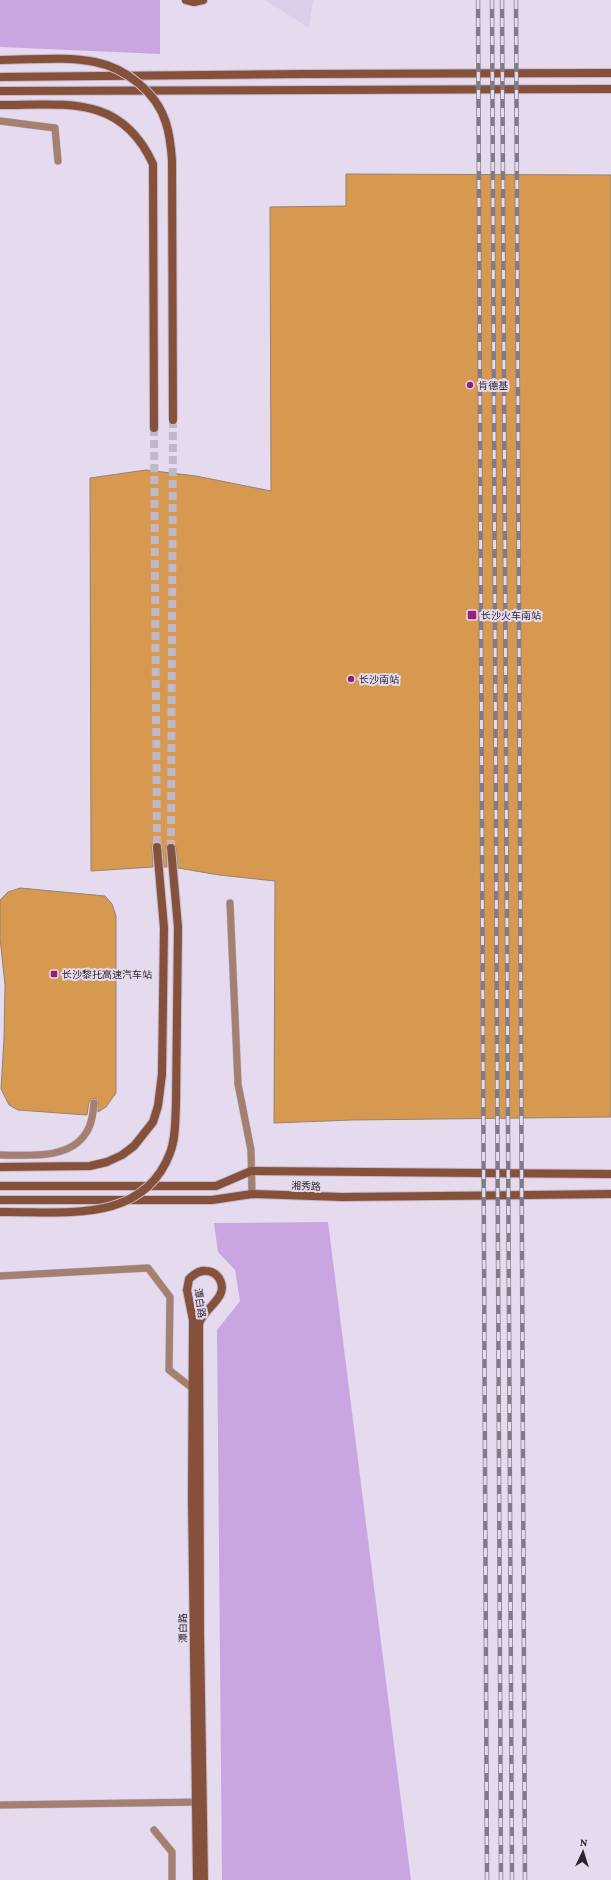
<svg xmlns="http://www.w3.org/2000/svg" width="611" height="1880" font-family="'Crimson Pro','Noto Sans SC',serif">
	<rect width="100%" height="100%" fill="#e6dbee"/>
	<path fill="#dccde8" d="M265,0H313L309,28Z"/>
	<path fill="#c9a6e2" d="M0,0H160V54L0,47Z
		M328,1222L411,1880H222L217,1330L240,1301L235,1270L218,1252L214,1223Z"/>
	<path fill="#d6994f" stroke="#928474" d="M346,174L611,175V1117L352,1120L274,1123L275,881L219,875L178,868L176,847L171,843L166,846L167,867H164L162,846L157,842L154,843L152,847L153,867L91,871L90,478L146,470L196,476L271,491L270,207L346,206Z
		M20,888L105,896L112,904L116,916V1093L106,1107L98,1112V1101L95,1098L92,1099L89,1102L87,1115L18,1110L9,1105L1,1089L4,1038L5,985L0,938V900L8,892Z"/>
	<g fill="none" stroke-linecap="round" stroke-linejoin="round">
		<path stroke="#c0b7c7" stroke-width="8" stroke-dasharray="8 4" stroke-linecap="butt" d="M154,428L157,847
			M171,848L173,420"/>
		<g stroke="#c4bacb" stroke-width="8">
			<path id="lane" d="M0,121L55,128L58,161
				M230,903L238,1084L251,1150L252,1194
				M0,1155C28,1155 69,1160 86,1133C92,1124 93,1113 94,1103
				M0,1276L148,1268L170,1297L169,1370L196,1391
				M0,1805L201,1802
				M154,1830L172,1852V1880"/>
		</g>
		<g stroke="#c4bacb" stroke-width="10">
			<path id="secondary" d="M186,0L194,2L203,0
				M0,77L305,74L611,73
				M0,91L611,89
				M0,105C66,105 121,94 153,164L154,428
				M0,1167L90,1166L107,1162L122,1155L134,1146L153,1122L158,1106L162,1074L164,928L157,847
				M0,1186H216L251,1171L611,1174
				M0,1200H212L252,1194L342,1197L611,1194
				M197,1880L192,1499L193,1320L187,1290L189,1279C194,1274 199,1270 206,1271C211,1271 216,1274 219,1278C231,1297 203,1308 199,1324L200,1635L204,1880"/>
		</g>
		<use href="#lane" stroke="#a57f70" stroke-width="7"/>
		<use href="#secondary" stroke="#86513b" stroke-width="8"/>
		<g stroke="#817a87" stroke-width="4.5">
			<path id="rail" d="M478,0L487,1880
				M492,0L501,1880
				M502,0L512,1880
				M516,0L525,1880"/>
		</g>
		<use href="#rail" stroke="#e6dbee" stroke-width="3" stroke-dasharray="9" stroke-linecap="butt"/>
		<g stroke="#c4bacb" stroke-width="10" stroke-linecap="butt">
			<path id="secondary-bridge" d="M0,60C30,60 66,56 95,62C126,68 157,93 166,123C170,135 171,147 172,160L173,420
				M0,1212C62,1211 143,1225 170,1153C176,1138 175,1120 176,1105L178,927L171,848"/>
		</g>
		<use href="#secondary-bridge" stroke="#86513b" stroke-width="8"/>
	</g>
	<g fill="#941f7d" stroke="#e6dbee" stroke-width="1.5">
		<circle cx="470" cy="385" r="4"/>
		<rect x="467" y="610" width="10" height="10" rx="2"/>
		<circle cx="351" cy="679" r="4"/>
		<rect x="50" y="970" width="8" height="8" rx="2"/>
	</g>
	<g text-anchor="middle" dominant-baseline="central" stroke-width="4" stroke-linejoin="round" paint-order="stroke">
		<g font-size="10" fill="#2a252d" stroke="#e6dbee" text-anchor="start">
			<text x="478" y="385">肯德基</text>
			<text x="481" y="615">长沙火车南站</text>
			<text x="359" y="679">长沙南站</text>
			<text x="62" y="974">长沙黎托高速汽车站</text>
		</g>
		<g font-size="10" fill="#2a252d" stroke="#e6dbee">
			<text transform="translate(306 1186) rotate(2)">湘秀路</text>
			<text transform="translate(200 1303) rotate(82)">潭白路</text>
			<text transform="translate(183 1628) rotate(-91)">潭白路</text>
		</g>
	</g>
	<g transform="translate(583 1852) rotate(4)" stroke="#e6dbee" stroke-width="3" paint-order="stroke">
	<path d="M0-3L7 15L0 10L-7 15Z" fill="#2a252d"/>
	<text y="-6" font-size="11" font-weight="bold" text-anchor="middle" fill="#2a252d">N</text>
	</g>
</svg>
